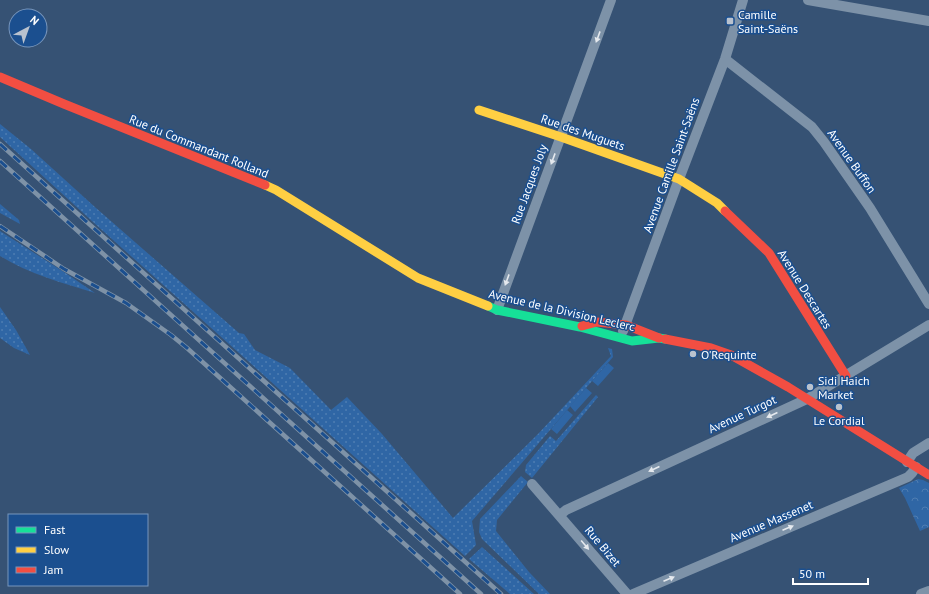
<svg xmlns="http://www.w3.org/2000/svg" width="929" height="594" font-family="'PT Sans',sans-serif">
	<defs>
		<pattern id="grass-dots" width="8" height="8" patternUnits="userSpaceOnUse"><rect width="8" height="8" fill="#2f66a5"/><path d="M2 2h.1M6 6h.1" fill="none" stroke="#4e7db2" stroke-width="1.8" stroke-linecap="round"/></pattern>
		<pattern id="park-crowns" width="20" height="18" patternUnits="userSpaceOnUse"><rect width="20" height="18" fill="#2f66a5"/><path d="M2 6a3 3 0 1 1 6 0M12 15a3 3 0 1 1 6 0" fill="none" stroke="#4e7db2"/></pattern>
	</defs>
	<rect width="100%" height="100%" fill="#365274"/>
	<path fill="url(#grass-dots)" d="M0,124L31,149L96,208L239,333L244,334L255,350L290,368L331,410L347,397L382,434L453,518L538,434L611,356L608,348L612,349L613,357L586,388L472,521L476,545L465,556L93,222L0,137Z
		M0,204L19,220L20,224L0,213Z
		M0,231L64,272L95,293C63,283 29,274 0,256Z
		M0,307L16,330L30,355L14,348L0,338Z
		M596,395L598,397L532,478L525,472L526,465L550,436L556,441Z
		M521,476L528,482L497,520L496,531L529,572L550,594H539L482,539L479,532L480,519Z
		M482,547L534,594H510L469,559Z"/>
	<path fill="url(#park-crowns)" d="M918,479L923,480L929,483V527L920,531L905,498L899,488Z"/>
	<path fill="#2f66a5" d="M608,363L614,368L598,386L592,381Z
		M586,388L592,393L575,412L570,406Z
		M567,410L573,415L557,434L551,429Z"/>
	<g fill="none" stroke-linecap="round" stroke-linejoin="round">
		<path stroke="#7d92a8" stroke-width="10" d="M808,0L929,21
			M725,59L812,127L824,142L870,208L929,304
			M497,310L611,0
			M623,331L679,179L725,59L743,0
			M907,462L913,453L929,443
			M532,484L627,594
			M560,515L566,510L807,399L929,325
			M633,594L908,477L912,473L916,467
			M921,594L929,591"/>
		<path stroke="#16e098" stroke-width="9" d="M488,306L497,310L580,327L632,341L659,338L665,339"/>
		<path stroke="#ffcf43" stroke-width="9" d="M479,110L561,137L679,179L717,203L725,211
			M265,185L276,190L418,278L488,306"/>
		<path stroke="#f24e42" stroke-width="9" d="M0,77L64,104L265,185
			M725,211L769,253L846,376
			M582,326L597,322L626,325L659,338
			M665,339L711,348L731,355L788,387L929,475"/>
		<g stroke="#7e92a7" stroke-width="4.5">
			<path id="rail" d="M0,144L501,594
				M0,161L481,594
				M0,226L64,269L126,303L171,335L187,348L460,594"/>
		</g>
		<use href="#rail" stroke="#1b4f8f" stroke-width="3" stroke-dasharray="9" stroke-linecap="butt"/>
	</g>
	<defs><path id="oneway-solid" d="M-6-.8H1V-3.2L6.5 0L1 3.2V.8H-6Z"/></defs>
	<g fill="#e5e9ee">
		<use href="#oneway-solid" transform="translate(598 37) rotate(110)"/>
		<use href="#oneway-solid" transform="translate(553 159) rotate(110)"/>
		<use href="#oneway-solid" transform="translate(507 280) rotate(110)"/>
		<use href="#oneway-solid" transform="translate(772 415) rotate(155)"/>
		<use href="#oneway-solid" transform="translate(654 469) rotate(155)"/>
		<use href="#oneway-solid" transform="translate(788 528) rotate(-23)"/>
		<use href="#oneway-solid" transform="translate(585 545) rotate(50)"/>
		<use href="#oneway-solid" transform="translate(669 579) rotate(-23)"/>
	</g>
	<g fill="#b9c2ce" stroke="#1b4f8f" stroke-width="1.5">
		<rect x="726" y="17" width="8" height="8" rx="2"/>
		<circle cx="693" cy="354" r="4"/>
		<circle cx="810" cy="387" r="4"/>
		<circle cx="839" cy="407" r="4"/>
	</g>
	<g text-anchor="middle" dominant-baseline="central" stroke-width="3" stroke-linejoin="round" paint-order="stroke">
		<g font-size="12" fill="#fff" stroke="#1b4f8f" text-anchor="start">
			<text x="738" y="14">Camille<tspan x="738" dy="14">Saint-Saëns</tspan></text>
			<text x="701" y="354">O'Requinte</text>
			<text x="818" y="380">Sidi Haich<tspan x="818" dy="14">Market</tspan></text>
			<text x="839" y="420" text-anchor="middle">Le Cordial</text>
		</g>
		<g font-size="12" fill="#fff" stroke="#1b4f8f">
			<text transform="translate(583 132) rotate(19)">Rue des Muguets</text>
			<text transform="translate(199 146) rotate(22)">Rue du Commandant Rolland</text>
			<text transform="translate(852 161) rotate(55)">Avenue Buffon</text>
			<text transform="translate(671 165) rotate(-70)">Avenue Camille Saint-Saëns</text>
			<text transform="translate(529 184) rotate(-70)">Rue Jacques Joly</text>
			<text transform="translate(805 289) rotate(58)">Avenue Descartes</text>
			<text transform="translate(562 310) rotate(13)">Avenue de la Division Leclerc</text>
			<text transform="translate(742 414) rotate(-25)">Avenue Turgot</text>
			<text transform="translate(771 521) rotate(-23)">Avenue Massenet</text>
			<text transform="translate(603 546) rotate(50)">Rue Bizet</text>
		</g>
	</g>
	<rect x="8" y="514" width="140" height="72" fill="#1b4f8f" stroke="#7695bc"/>
	<rect x="16" y="527" width="20" height="6" fill="#16e098" stroke="#7695bc"/>
	<text x="44" y="534" font-size="12" fill="#ffffff">Fast</text>
	<rect x="16" y="547" width="20" height="6" fill="#ffcf43" stroke="#7695bc"/>
	<text x="44" y="554" font-size="12" fill="#ffffff">Slow</text>
	<rect x="16" y="567" width="20" height="6" fill="#f24e42" stroke="#7695bc"/>
	<text x="44" y="574" font-size="12" fill="#ffffff">Jam</text>
	<g transform="translate(28 28) rotate(41)"><circle r="19" fill="#1b4f8f" stroke="#7695bc"/>
	<path d="M0-3L7 15L0 10L-7 15Z" fill="#b9c2ce"/>
	<text y="-6" font-size="11" font-weight="bold" text-anchor="middle" fill="#ffffff">N</text>
	</g>
	<path d="M793 578v6h75v-6" fill="none" stroke="#ffffff" stroke-width="2"/>
	<text x="799" y="578" font-size="12" fill="#ffffff" stroke="#1b4f8f" stroke-width="3" paint-order="stroke">50 m</text>
</svg>
